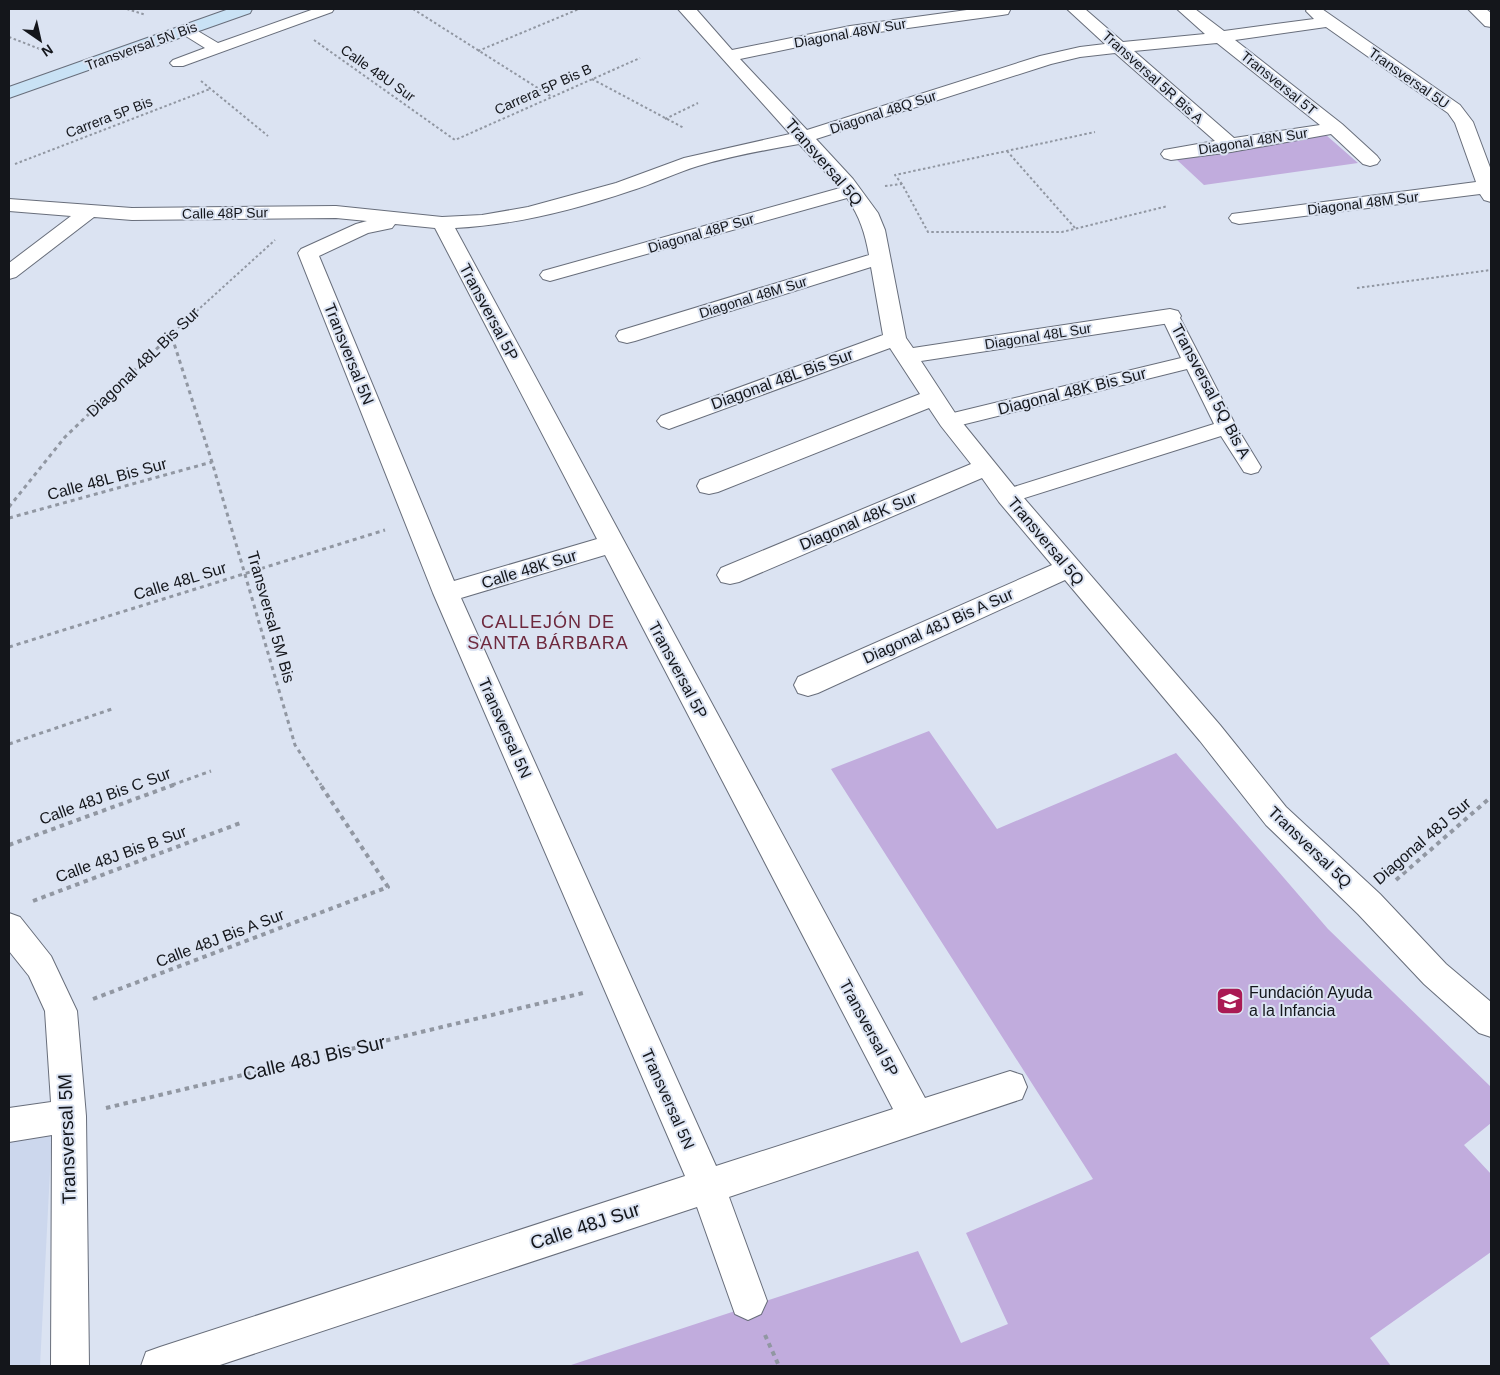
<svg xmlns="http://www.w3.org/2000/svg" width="1500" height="1375" font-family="Arial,sans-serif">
	<rect width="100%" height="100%" fill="#dbe3f2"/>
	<path fill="#ccd7ed" d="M52,1132L40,1366H9V1139Z"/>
	<path fill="#c1acdd" d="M1326,135L1358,163L1204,185L1176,159Z
		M929,731L997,829L1176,753L1328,929L1491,1087V1123L1464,1145L1491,1174V1252L1370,1338L1391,1366H568L918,1251L961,1343L1008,1324L966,1233L1093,1179L831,769Z"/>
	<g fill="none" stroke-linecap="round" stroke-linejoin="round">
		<g stroke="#686e7b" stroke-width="2">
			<path id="lane" d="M314,9H334L332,12L183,66H173L170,63L173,60L205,48L181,33L179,30L181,27H191L218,43Z
				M994,9H1008L1009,10L1007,13C1001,15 997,14 994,9Z
				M1170,310L1177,312L1179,316L1236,426L1261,467L1258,472L1251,474L1244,472L1221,436L1015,501L1008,503L1001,501L997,496L1001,491L1214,424L1187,369L949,428L942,426L939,421L942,416L949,414L1181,358L1161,316L1163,312Z"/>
		</g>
		<g stroke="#686e7b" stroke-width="2">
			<path id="street" d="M678,9H696L732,50L850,26L974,9L1010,10L1008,14L1002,15L850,36L740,59L807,130L1040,56L1080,47L1105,44L1067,9H1085L1123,42L1205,34L1177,9H1195L1224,31L1314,19L1306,11L1307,9H1322L1460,105L1473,122L1491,170V202L1484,200L1480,194L1239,224L1232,222L1229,218L1232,214L1476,182L1455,123L1448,113L1326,27L1235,40L1342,124L1377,156L1380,160L1377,164L1370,166L1363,164L1331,134L1231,152L1171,160L1164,158L1161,154L1164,150L1215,141L1115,53L1080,57L1051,64L816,139L853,179L878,213L885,230L906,338L913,348L1170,309L1178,311L1181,316L1178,321L1170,323L921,361L957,416L1017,490L1220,725L1286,807L1380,894L1446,964L1491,1002V1037L1479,1033L1424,984L1358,914L1266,825L1200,741L1065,580L818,693L808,696L798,693L794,685L798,677L1052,565L999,502L982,478L739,582L730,584L721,582L717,575L721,568L971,464L941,426L929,408L718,492L709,494L700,492L697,486L700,480L920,394L890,348L677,426L669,429L661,426L657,421L661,416L883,335L871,267L635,341L627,343L619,341L616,336L619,331L869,255C865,233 860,217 847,198L550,281L543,279L540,275L543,271L840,188L799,144C765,150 731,156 698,166C675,173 653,184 630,191C574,210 515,225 455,228L925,1098L1010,1071L1022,1075L1027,1087L1022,1099L729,1197L767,1301L761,1314L748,1320L735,1314L697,1207L217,1366H141L146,1352L160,1347L685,1176L433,593L298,253L301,249L356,224L367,221L336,218L132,220L94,217L16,277L9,279V263L71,216L9,211V199L132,208L336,206L442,217L482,215L528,207L616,183L684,158L790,134ZM1217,43L1320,125L1234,138L1134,51ZM395,224L435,228L597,539L454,581L319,256L368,233L392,228ZM605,555L893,1109L716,1166L461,598Z
				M1468,9H1486L1491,13V27L1485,26Z
				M9,913L20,917L51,956L77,1011L86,1116L89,1366H51L52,1135L9,1142V1108L51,1102L45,1011L29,976L9,951Z"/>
		</g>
		<g stroke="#686e7b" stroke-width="2">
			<path id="secondary" d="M229,9H252L250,13L9,98V87Z"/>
		</g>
		<path stroke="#9197a2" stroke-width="2" stroke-dasharray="2.5 2.5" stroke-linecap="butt" d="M127,9L146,15
			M413,9L552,97
			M9,37L45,51
			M314,40L455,140L640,58
			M478,51L579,9
			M592,79L684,128
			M201,81L268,136
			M665,119L698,103
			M1007,151L1075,228
			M15,164L210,89
			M902,184L895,175L1095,132
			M885,186L902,184L928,232H1062L1168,206
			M1357,288L1491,270
			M171,335L172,338
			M167,338L275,240"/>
		<path stroke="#9197a2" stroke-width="3" stroke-dasharray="4 4" stroke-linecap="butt" d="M172,337L212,462L295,745L321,785
			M9,507L65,437L169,337
			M9,518L212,462
			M9,647L385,530
			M9,744L112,709
			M172,785L211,771"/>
		<path stroke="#9197a2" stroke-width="4" stroke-dasharray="4.5 4.5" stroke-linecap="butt" d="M9,845L176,784
			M1396,880L1491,797
			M33,901L243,822
			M93,999L388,887L320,784
			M106,1108L583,993
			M765,1335L779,1366"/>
		<use href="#lane" fill="#fff" fill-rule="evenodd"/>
		<use href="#street" fill="#fff" fill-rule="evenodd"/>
		<use href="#secondary" fill="#c9e2f5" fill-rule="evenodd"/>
	</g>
	<defs>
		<g id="school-square" transform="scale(1.4375)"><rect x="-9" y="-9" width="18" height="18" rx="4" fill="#aa1a54" stroke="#dbe3f2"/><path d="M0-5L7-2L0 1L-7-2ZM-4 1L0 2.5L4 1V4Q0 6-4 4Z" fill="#fff"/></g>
	</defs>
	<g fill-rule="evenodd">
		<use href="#school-square" x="1230" y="1001"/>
	</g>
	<g text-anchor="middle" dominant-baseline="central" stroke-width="4" stroke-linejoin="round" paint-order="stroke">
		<g font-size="14" fill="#14161b" stroke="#dbe3f2">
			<text transform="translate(850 33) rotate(-10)">Diagonal 48W Sur</text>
			<text transform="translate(141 46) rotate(-20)">Transversal 5N Bis</text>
			<text transform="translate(378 73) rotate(35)">Calle 48U Sur</text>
			<text transform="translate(1153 77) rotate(42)">Transversal 5R Bis A</text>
			<text transform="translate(1409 78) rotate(35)">Transversal 5U</text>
			<text transform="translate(1279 83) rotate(39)">Transversal 5T</text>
			<text transform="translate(543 89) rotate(-24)">Carrera 5P Bis B</text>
			<text transform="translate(883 112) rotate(-18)">Diagonal 48Q Sur</text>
			<text transform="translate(109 117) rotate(-21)">Carrera 5P Bis</text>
			<text transform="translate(1253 141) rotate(-9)">Diagonal 48N Sur</text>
			<text transform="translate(1363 203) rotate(-7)">Diagonal 48M Sur</text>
			<text transform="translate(225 213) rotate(-1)">Calle 48P Sur</text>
			<text transform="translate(701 233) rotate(-16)">Diagonal 48P Sur</text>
			<text transform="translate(753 297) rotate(-17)">Diagonal 48M Sur</text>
			<text transform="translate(1038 336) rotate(-9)">Diagonal 48L Sur</text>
		</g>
		<g font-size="16" fill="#14161b" stroke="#dbe3f2">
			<text transform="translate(824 162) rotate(49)">Transversal 5Q</text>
			<text transform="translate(489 312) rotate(62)">Transversal 5P</text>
			<text transform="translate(349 354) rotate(68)">Transversal 5N</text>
			<text transform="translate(143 362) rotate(-44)">Diagonal 48L Bis Sur</text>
			<text transform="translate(782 379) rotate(-20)">Diagonal 48L Bis Sur</text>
			<text transform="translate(1072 391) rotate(-14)">Diagonal 48K Bis Sur</text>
			<text transform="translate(1211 391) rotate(62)">Transversal 5Q Bis A</text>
			<text transform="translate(107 479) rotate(-15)">Calle 48L Bis Sur</text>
			<text transform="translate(858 521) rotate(-23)">Diagonal 48K Sur</text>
			<text transform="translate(1046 541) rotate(50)">Transversal 5Q</text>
			<text transform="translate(529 569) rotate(-17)">Calle 48K Sur</text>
			<text transform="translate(180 581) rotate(-17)">Calle 48L Sur</text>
			<text transform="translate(271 617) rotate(74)">Transversal 5M Bis</text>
			<text transform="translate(938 626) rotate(-24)">Diagonal 48J Bis A Sur</text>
			<text transform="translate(678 670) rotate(62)">Transversal 5P</text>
			<text transform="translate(505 728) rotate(66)">Transversal 5N</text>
			<text transform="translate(105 796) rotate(-20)">Calle 48J Bis C Sur</text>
			<text transform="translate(1422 841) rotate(-41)">Diagonal 48J Sur</text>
			<text transform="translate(1310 847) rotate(44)">Transversal 5Q</text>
			<text transform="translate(121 854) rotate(-20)">Calle 48J Bis B Sur</text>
			<text transform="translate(220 938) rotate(-21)">Calle 48J Bis A Sur</text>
			<text transform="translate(869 1028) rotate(62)">Transversal 5P</text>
			<text transform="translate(668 1099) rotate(66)">Transversal 5N</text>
		</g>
		<g font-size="16" fill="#14161b" stroke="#dbe3f2" text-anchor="start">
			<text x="1249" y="992">Fundación Ayuda<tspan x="1249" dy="18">a la Infancia</tspan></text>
		</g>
		<g font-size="18" letter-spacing="1" fill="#6e293e" stroke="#dbe3f2">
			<text x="548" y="622">CALLEJÓN DE<tspan x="548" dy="21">SANTA BÁRBARA</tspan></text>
		</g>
		<g font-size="19" fill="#14161b" stroke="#dbe3f2">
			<text transform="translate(314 1058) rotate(-13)">Calle 48J Bis Sur</text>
			<text transform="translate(67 1139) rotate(-92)">Transversal 5M</text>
			<text transform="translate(585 1226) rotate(-18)">Calle 48J Sur</text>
		</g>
	</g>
	<rect width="1500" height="1375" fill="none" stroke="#14161b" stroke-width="20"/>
	<g transform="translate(40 40) rotate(146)" stroke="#dbe3f2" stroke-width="4" paint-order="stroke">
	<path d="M0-4L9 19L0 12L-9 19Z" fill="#14161b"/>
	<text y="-8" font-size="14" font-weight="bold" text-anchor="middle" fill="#14161b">N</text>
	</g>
</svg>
